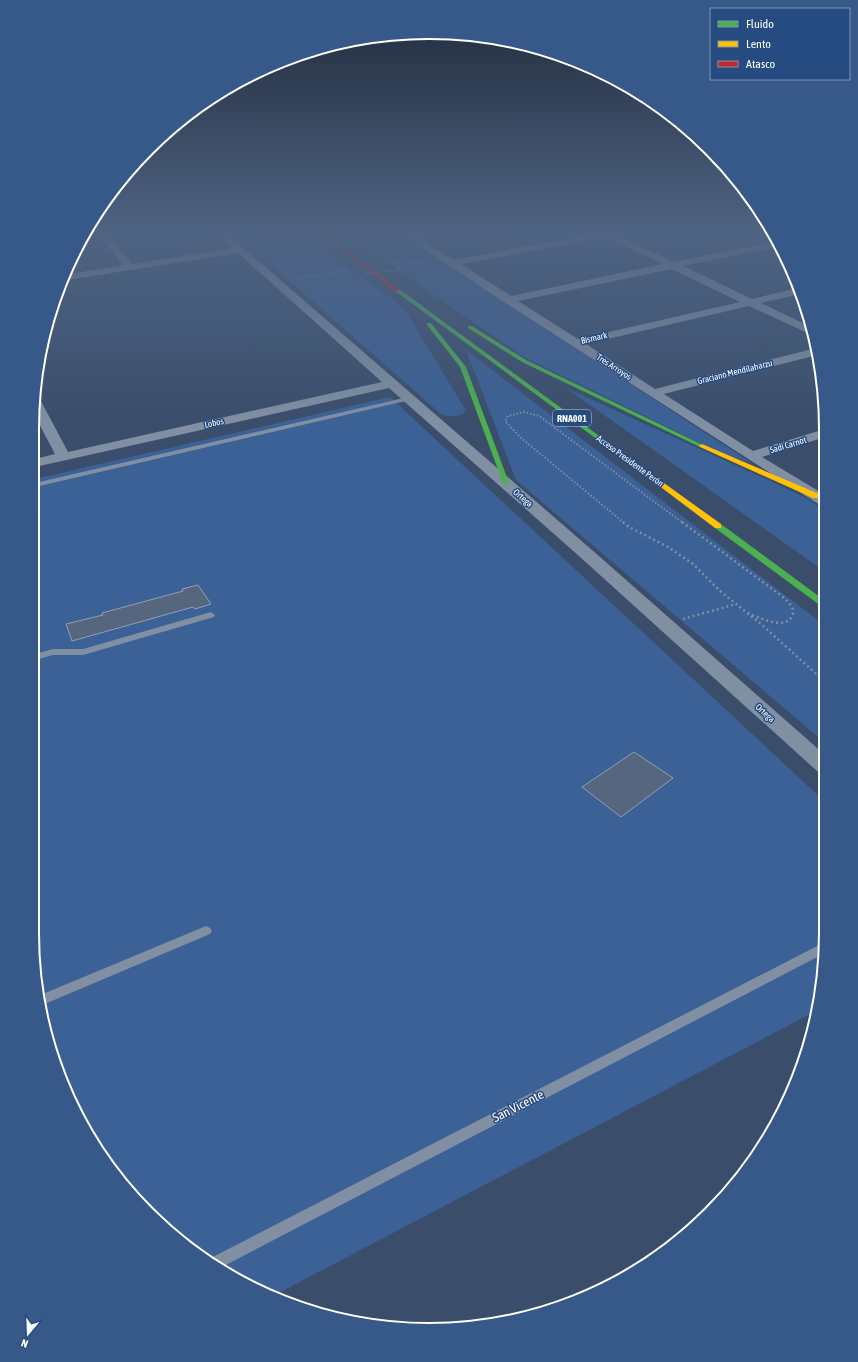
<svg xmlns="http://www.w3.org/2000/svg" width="858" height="1362" font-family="'Asap Condensed',sans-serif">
	<rect width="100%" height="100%" fill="#3a4e6c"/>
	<path fill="#3b6196" d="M234,232H302L404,308L466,411C459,418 450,417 441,414Z
		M344,232H398L753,464L714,450L522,356Z
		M466,350L824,625V742L516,480Z
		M566,388L781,486L808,499L825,511L824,571Z
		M390,397L823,800V985L816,1011L271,1297L253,1289L188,1248L148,1214L99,1154L53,1060L35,985V479Z"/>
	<path fill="#56667e" stroke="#949fb1" d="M198,585L211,604L195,609L193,607L72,641L66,624L103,615L102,613L183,591L182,589Z
		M634,752L673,778L621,817L582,787Z"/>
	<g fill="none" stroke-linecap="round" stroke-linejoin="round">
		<path stroke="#808fa2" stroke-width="1.5" stroke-dasharray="1 1.5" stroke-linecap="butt" d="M393,262L429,263
			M294,279L348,270"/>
		<path stroke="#808fa2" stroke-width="2" stroke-dasharray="1.5 2" stroke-linecap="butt" d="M624,523L520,437L505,421L508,416L524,412L539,416L683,523"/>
		<path stroke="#808fa2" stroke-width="2.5" stroke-dasharray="2 3" stroke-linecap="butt" d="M623,522L629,527L668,547L693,564L720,591L761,624L824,681
			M682,522L783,597C788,602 796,608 792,616C785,631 758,617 748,613
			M683,619L736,604"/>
		<path fill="#808fa2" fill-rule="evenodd" d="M408,397L411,399L410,400L35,487V483Z
			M211,612L215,615L214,617L83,655H53L35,660V654L53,649H83Z
			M206,926L210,928L212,931L210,934L40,1006L38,996Z
			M823,943V954L220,1268L207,1260Z"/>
		<path fill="#808fa2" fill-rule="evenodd" d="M96,232H105L133,264L233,248L215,232H225L592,550L824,754V773L817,771L580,557L389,388L35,467V459L55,454L35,416V399L40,400L42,403L68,452L382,382L238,253L61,281L64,275L123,265Z
			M399,232H410L454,260L600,232H620L617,235L674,262L777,241L780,246L683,266L752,299L798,288L800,294L761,303L813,328L814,336L749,306L586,344L655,389L816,348L817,355L664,394L753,451L825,429V437L762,457L825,495V506L820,505L504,302ZM606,237L663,264L511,296L461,264ZM672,269L740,302L578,339L518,301Z"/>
		<path fill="#4caf50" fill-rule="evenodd" d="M395,289H399L613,446V448H609L395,291Z
			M427,323H431L466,367L509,483L508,484H504L503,483L460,367L427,325Z
			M468,326H472L526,360L705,446L704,447H700L522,362L468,328Z
			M715,524H721L824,600V606H821L715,528Z"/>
		<path fill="#ffc107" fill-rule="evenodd" d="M702,444L819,494L820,496L819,498H813L700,447L699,446Z
			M611,445L721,524V528H715L609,448V446Z"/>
		<path fill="#c62828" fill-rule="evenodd" d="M317,232H321L399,289V291H395Z"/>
		<path stroke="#808fa2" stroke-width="1.5" stroke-dasharray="1 1.5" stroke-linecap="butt" d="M359,268L366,274L401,269L393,262"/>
	</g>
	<linearGradient id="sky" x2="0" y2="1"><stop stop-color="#202b3b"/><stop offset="0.55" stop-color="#4f6383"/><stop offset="1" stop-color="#4f6383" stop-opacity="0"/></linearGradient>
	<rect width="858" height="422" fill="url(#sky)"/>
	<g text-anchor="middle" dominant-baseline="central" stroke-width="3" stroke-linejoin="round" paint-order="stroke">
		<g font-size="9" fill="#fff" stroke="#264b80">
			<text transform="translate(594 338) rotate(-13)">Bismark</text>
			<text transform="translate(614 367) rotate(33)">Tres Arroyos</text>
			<text transform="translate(735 372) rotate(-14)">Graciano Mendilaharzu</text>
			<text transform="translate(214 423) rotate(-12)">Lobos</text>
			<text transform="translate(788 445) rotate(-17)">Sadi Carnot</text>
			<text transform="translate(630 461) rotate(36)">Acceso Presidente Perón</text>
			<text transform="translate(523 498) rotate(41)">Ortega</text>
			<text transform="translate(765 713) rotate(42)">Ortega</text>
		</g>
		<rect fill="#264b80" stroke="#bec9d9" stroke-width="1" x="553" y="410" width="38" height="16" rx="3"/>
		<g font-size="10" font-weight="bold" fill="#fff">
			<text x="572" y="418">RNA001</text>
		</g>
		<g font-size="13" fill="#fff" stroke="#264b80">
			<text transform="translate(518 1106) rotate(-27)">San Vicente</text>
		</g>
	</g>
	<path d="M0 0H858V1362H0ZM429 39H429A390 390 0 0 1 819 429V933A390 390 0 0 1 429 1323H429A390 390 0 0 1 39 933V429A390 390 0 0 1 429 39Z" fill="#37598a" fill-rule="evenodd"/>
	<path fill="none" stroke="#fff" stroke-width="2" d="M429 39H429A390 390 0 0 1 819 429V933A390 390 0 0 1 429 1323H429A390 390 0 0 1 39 933V429A390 390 0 0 1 429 39Z"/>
	<rect x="710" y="8" width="140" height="72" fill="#264b80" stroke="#7d93b3"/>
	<rect x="718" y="21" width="20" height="6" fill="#4caf50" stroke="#7d93b3"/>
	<text x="746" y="28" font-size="12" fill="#ffffff">Fluido</text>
	<rect x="718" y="41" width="20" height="6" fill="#ffc107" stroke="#7d93b3"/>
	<text x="746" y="48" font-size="12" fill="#ffffff">Lento</text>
	<rect x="718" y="61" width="20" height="6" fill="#c62828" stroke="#7d93b3"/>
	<text x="746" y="68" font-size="12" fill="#ffffff">Atasco</text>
	<g transform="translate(28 1334) rotate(199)" stroke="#264b80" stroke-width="3" paint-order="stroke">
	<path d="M0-3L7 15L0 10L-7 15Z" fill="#ffffff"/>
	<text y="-6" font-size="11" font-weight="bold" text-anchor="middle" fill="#ffffff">N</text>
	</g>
</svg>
